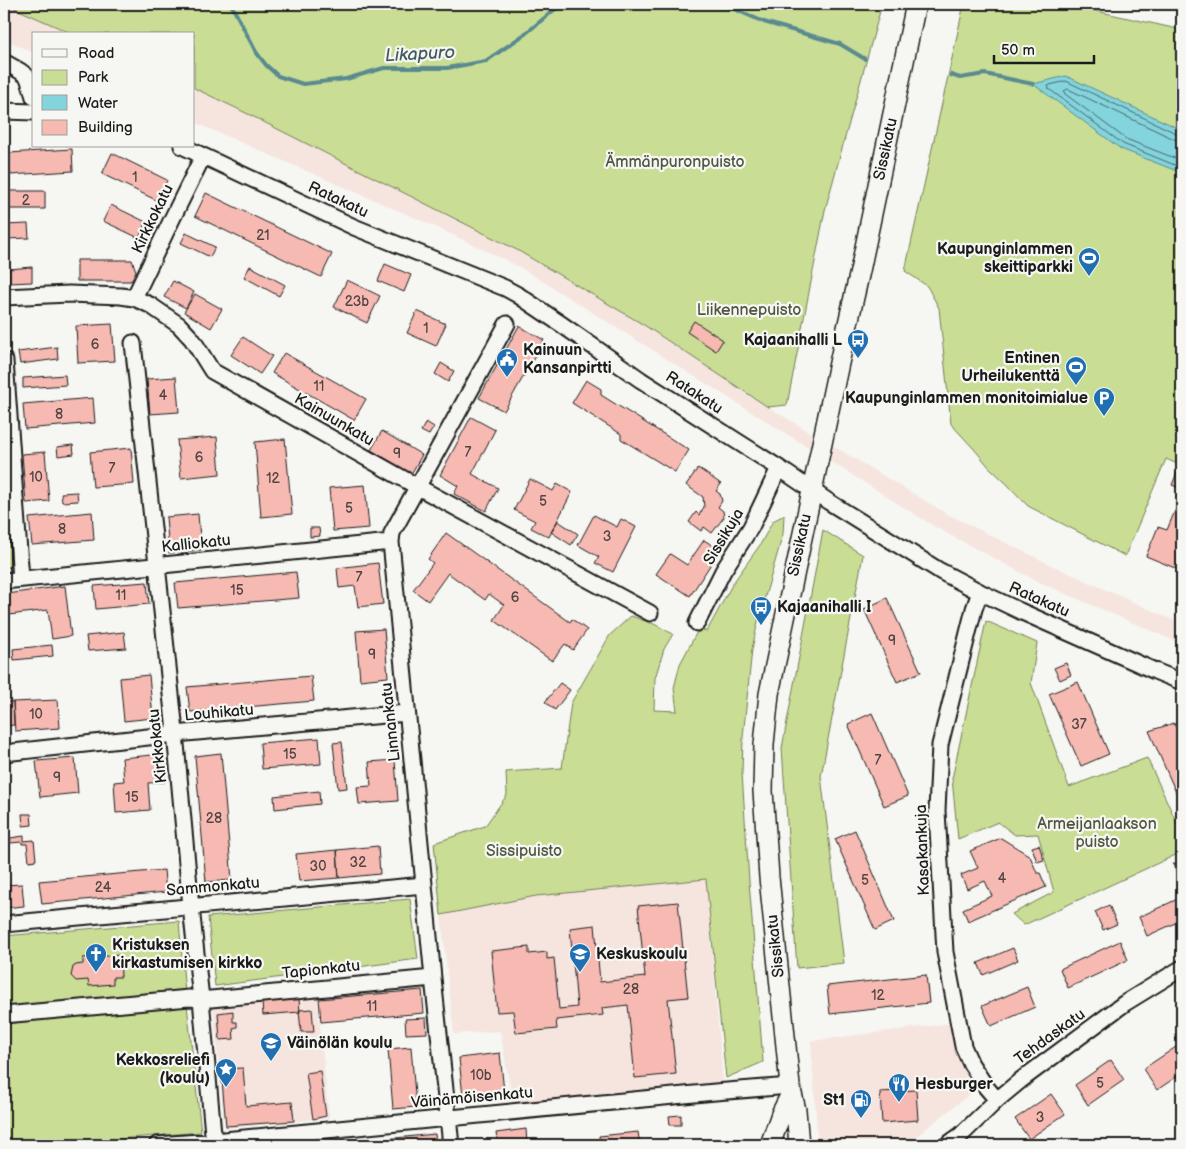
<svg xmlns="http://www.w3.org/2000/svg" width="1186" height="1149" font-family="'Balsamiq Sans',sans-serif">
	<rect width="100%" height="100%" fill="#f6f6f2"/>
	<filter id="ink" filterUnits="userSpaceOnUse"><feTurbulence type="fractalNoise" baseFrequency=".02" numOctaves="2"/><feDisplacementMap in="SourceGraphic" scale="10" xChannelSelector="R" yChannelSelector="G"/><feConvolveMatrix kernelMatrix="1 2 1 2 8 2 1 2 1" color-interpolation-filters="sRGB"/></filter>
	<g filter="url(#ink)">
		<path fill="#f6e4df" d="M4,4H5L73,34H34V53L4,39Z
			M194,88L240,110L517,250L644,325L768,407L947,514L1053,566L1182,624V644L1039,582L937,528L518,266L434,226L194,122Z
			M566,871L706,878L723,1083L513,1104L500,1031L454,1034L441,915L536,896L561,893Z
			M317,995L329,1118L225,1128L213,1006Z
			M953,1023L970,1094L905,1145H818L811,1041Z"/>
		<path fill="#c9de94" stroke="#727d58" d="M5,4H882L825,210L787,405L768,407L644,325L517,250L240,110L194,88V34H73Z
			M964,4H1065L1182,30V466L1166,459L1125,556L1028,506L1006,483L989,467L975,450L951,424L939,308L927,286L905,271Z
			M4,490H10L16,566L4,568Z
			M784,515L783,534L758,621L752,649L743,737L742,773L749,881L763,1062L726,1078L706,879L536,896L441,915L434,843L485,826L507,795L506,772L562,768L571,703L610,635L631,616L654,624L673,634L664,649L655,678L654,710L677,711L674,688L680,664L698,630L707,631L733,583L760,545L773,521Z
			M823,530L863,555L821,776L844,963L797,968L782,748Z
			M986,621L1037,643L1031,683L1069,787L1147,758L1182,834V852L1024,925L1012,914L1054,892L1038,834L1015,835L998,822L958,839L952,779Z
			M410,899L418,959L215,986L208,917Z
			M179,921L185,994L4,1010V936Z
			M187,1005L201,1132L48,1145H4V1021Z"/>
		<path fill="#84d4dd" stroke="#5a8a90" d="M1066,76L1182,130V173L1121,149L1033,84Z"/>
		<g fill="none" stroke-linecap="round" stroke-linejoin="round">
			<path stroke="#466669" stroke-width="1" d="M1182,134H1178L1066,81L1050,85L1048,86L1049,89L1123,144L1182,168
				M1182,141L1176,140L1068,89L1064,91L1065,94L1126,139L1182,161"/>
			<path stroke="#5a8a90" stroke-width="4" d="M231,4L256,52L266,65L278,76L303,84L346,79L384,68H447L486,61L525,34L554,10L561,6L576,4
				M714,4L734,9L764,22L840,44L865,59
				M951,75L960,78L985,74L1033,84"/>
		</g>
		<path fill="#f6bab2" stroke="#1c1c1c" d="M72,149L73,171L10,175L9,153Z
			M112,153L167,180L158,201L102,174Z
			M7,191H45V209H7Z
			M206,193L332,254L321,277L195,216Z
			M111,205L146,222L139,238L103,221Z
			M28,224L29,238L6,239L5,225Z
			M186,233L215,247L210,257L181,243Z
			M77,260H132L136,271L131,281H77Z
			M385,264L411,275L404,292L378,281Z
			M250,266L285,285L279,296L244,277Z
			M32,267V282L9,283V269Z
			M347,280L380,296L367,323L334,307Z
			M173,281L194,292L186,308L164,297Z
			M195,294L222,309L211,328L184,312Z
			M417,311L446,324L436,346L407,333Z
			M694,321L723,340L716,351L687,332Z
			M112,324L115,361L78,363L76,326Z
			M519,326L544,340L504,411L479,398Z
			M243,337L272,356L260,374L231,355Z
			M57,347L58,359L20,364L18,352Z
			M284,353L366,399L354,420L272,373Z
			M441,363L454,371L448,382L435,374Z
			M65,375L66,385L23,388V378Z
			M176,377L179,412L150,414L147,379Z
			M586,380L601,389V395L689,450L675,472L621,439V434L572,403Z
			M93,398L95,423L25,429L23,404Z
			M471,417L495,430L472,474L498,488L486,511L454,494L458,486L440,475Z
			M426,422L434,427L429,435L421,431Z
			M382,431L422,455L411,474L371,450Z
			M217,437L220,474L181,478L177,440Z
			M285,439L292,514L261,517L255,442Z
			M73,445L74,454L58,456L57,447Z
			M131,448L134,484L93,487L90,452Z
			M45,452L49,501L26,503L22,454Z
			M698,468L721,484L716,491L720,494L722,501L718,507L723,511L724,517L712,533L704,527L701,531L689,522L696,512L699,515L704,507L703,497L686,485Z
			M1178,470L1182,471V489L1172,485Z
			M530,479L553,491L557,484L572,492L549,537L531,528L535,521L514,510Z
			M365,485L369,528L333,531L329,488Z
			M77,492L78,501L62,502L61,493Z
			M1182,494V571L1146,556L1158,527L1167,530Z
			M92,512L94,540L32,545L29,518Z
			M198,514L201,550L169,553L166,517Z
			M594,515L617,527L621,519L636,527L613,572L595,563L599,557L578,545Z
			M558,521L578,534L571,545L551,532Z
			M310,528H319L320,536L310,537Z
			M446,533L570,622L572,619L587,630L573,650L565,644L552,661L494,620L504,605L489,594L485,600L448,573L428,601L413,590L433,563L428,559Z
			M704,540L720,550L690,596L656,574L670,554L687,565Z
			M378,563L383,604L358,607L355,586L339,588L337,568Z
			M296,572L299,598L178,608L175,583Z
			M147,582L149,604L96,609L94,586Z
			M65,586L71,636L52,639L48,610L9,615L7,594Z
			M887,598L921,672L897,682L864,609Z
			M384,629L388,677L360,680L356,631Z
			M124,632L126,648L88,651L86,636Z
			M52,645L53,656L14,660L13,649Z
			M1066,663L1071,675L1060,680L1054,668Z
			M149,675L153,718L124,721L120,678Z
			M311,676L314,701L190,712L187,687Z
			M1078,682L1109,754L1081,766L1049,694Z
			M560,683L570,690L555,710L545,702Z
			M58,700L60,728L15,731L13,702Z
			M4,702H13L14,725L4,726Z
			M872,713L908,796L884,806L848,724Z
			M1174,723L1182,741V806L1149,731Z
			M319,738L321,764L262,769L260,743Z
			M342,742L347,788L338,789L333,743Z
			M221,753L232,880L206,882L195,756Z
			M162,754L165,782L148,783L150,810L116,813L114,782L124,781L122,758Z
			M75,758L78,793L40,797L36,761Z
			M395,760L398,801L359,804L357,787L371,786L369,762Z
			M319,791L320,804L275,809L274,796Z
			M22,814H31L32,825L23,826Z
			M855,830L894,921L875,930L835,839Z
			M24,836V841L34,840L36,860L29,861L27,844H22V842L10,843V838Z
			M1001,838L1030,856L1037,873H1040L1046,887L968,921L963,909L992,896L985,881L967,889L961,875L978,868L970,851Z
			M1039,845L1044,860L1037,862L1032,847Z
			M378,846L380,874L339,878L337,850Z
			M337,850L339,878L299,881L296,854Z
			M1182,861V882L1173,864Z
			M164,870L166,892L42,904L39,881Z
			M22,884L24,906L4,908V885Z
			M1182,897V920L1147,936L1139,917Z
			M678,902L688,997L668,999L676,1074L635,1078L628,1005L602,1008L603,1015L556,1020L557,1029L516,1033L513,1011L497,1012L491,951L529,947V954L547,952V959L554,958L559,1009L577,1007L570,928L595,925L600,982L645,977L638,906Z
			M1109,905L1117,924L1103,930L1095,912Z
			M1120,941L1128,960L1068,988L1060,969Z
			M1013,948L1018,960L983,975L978,963Z
			M120,955L121,977H113V984L89,986L88,980L76,981L71,976L73,967L76,965L83,964V958Z
			M926,975L929,1003L830,1014L827,986Z
			M1027,987L1035,1007L991,1026L982,1006Z
			M422,990L424,1013L321,1022L319,999Z
			M299,999L300,1012L263,1015L262,1002Z
			M312,1009L314,1032H301L299,1010Z
			M233,1011V1022H237V1027L233,1028L234,1039L220,1040L218,1013Z
			M426,1018L427,1033L406,1034L405,1019Z
			M1182,1043V1073L1157,1090L1143,1069Z
			M411,1047L416,1107L393,1109L388,1049Z
			M500,1053L504,1092L463,1097L459,1058Z
			M1111,1060L1124,1080L1088,1105L1075,1085Z
			M243,1068L246,1106L292,1102L294,1121L226,1126L221,1069Z
			M320,1071L326,1116L313,1119L306,1073Z
			M916,1090L918,1120L882,1123L880,1092Z
			M1051,1094L1065,1114L1029,1139L1015,1119Z
			M681,1115V1125H670L669,1116Z
			M526,1129L527,1145H498L496,1133Z
			M638,1132L640,1145H600L599,1136Z
			M435,1134L436,1145H327Z"/>
		<g fill="none" stroke-linecap="round" stroke-linejoin="round">
			<g stroke="#1c1c1c" stroke-width="19">
				<path id="minor" d="M4,62L20,71L28,77L34,97
					M4,111L34,112
					M182,146L354,227L505,288L518,295L561,324L641,380L779,468L829,502L940,571L980,592L1020,611L1155,671L1182,682
					M4,297L69,294L121,296L134,298L150,305L179,325L192,339L212,371L418,487L650,613
					M134,298L173,217L203,156
					M133,343L174,722L191,907L201,999L214,1145
					M5,361L21,579
					M4,581L391,542
					M980,592L974,609L940,745L937,811L945,952L963,1046L971,1064L986,1087L997,1100
					M697,623L723,571L751,527L779,468
					M4,753L175,734L407,713
					M4,924L424,885
					M4,1015L189,998L201,999H211L433,978
					M157,1145L214,1141L715,1092L790,1086
					M451,1145L433,978L391,542L392,533L507,324
					M947,1145L961,1135L997,1100L1021,1080L1125,1003L1182,968"/>
			</g>
			<g stroke="#1c1c1c" stroke-width="22">
				<path id="major" d="M770,1145L781,1114L791,1094
					M799,1145L796,1110L790,1086L769,877L763,791L764,744L769,694L839,363L860,271L916,4"/>
			</g>
			<use href="#minor" stroke="#f6f6f2" stroke-width="15"/>
			<use href="#major" stroke="#f6f6f2" stroke-width="19"/>
		</g>
	</g>
	<defs>
		<g id="stadium-pin" transform="scale(1.125)"><path d="M0 17L-7.5 6A9.5 9.5 0 1 1 7.5 6Z" fill="#1f6fb2" stroke="#f6f6f2"/><path d="M0-5a6.5 5 0 1 0 0 10a6.5 5 0 1 0 0-10ZM-3.5-1.8h7v3.6h-7Z" fill="#fff"/></g>
		<g id="bus-pin" transform="scale(1.125)"><path d="M0 17L-7.5 6A9.5 9.5 0 1 1 7.5 6Z" fill="#1f6fb2" stroke="#f6f6f2"/><path d="M-5-6H5V4H4V6H2V4H-2V6H-4V4H-5ZM-3.5-4V0h7V-4ZM-3.5 1.2v1.5H-2V1.2ZM2 1.2v1.5H3.5V1.2Z" fill="#fff"/></g>
		<g id="civic-pin" transform="scale(1.125)"><path d="M0 17L-7.5 6A9.5 9.5 0 1 1 7.5 6Z" fill="#1f6fb2" stroke="#f6f6f2"/><path d="M-.6-6.5H3V-4.5H.6V-3L4-1V1h2V6H-6V1h2V-1L-.6-3ZM-1.2 2.5V6h2.4V2.5Z" fill="#fff"/></g>
		<g id="parking-pin" transform="scale(1.125)"><path d="M0 17L-7.5 6A9.5 9.5 0 1 1 7.5 6Z" fill="#1f6fb2" stroke="#f6f6f2"/><path d="M-3.5-5.5H1a3.5 3.5 0 0 1 0 7H-1V5.5H-3.5ZM-1-3.4V-.6H.8a1.4 1.4 0 0 0 0-2.8Z" fill="#fff"/></g>
		<g id="church-pin" transform="scale(1.125)"><path d="M0 17L-7.5 6A9.5 9.5 0 1 1 7.5 6Z" fill="#1f6fb2" stroke="#f6f6f2"/><path d="M-1.2-6h2.4v3.5h3.3v2.4h-3.3V6h-2.4V-.1h-3.3v-2.4h3.3Z" fill="#fff"/></g>
		<g id="school-pin" transform="scale(1.125)"><path d="M0 17L-7.5 6A9.5 9.5 0 1 1 7.5 6Z" fill="#1f6fb2" stroke="#f6f6f2"/><path d="M0-5L7-2L0 1L-7-2ZM-4 1L0 2.5L4 1V4Q0 6-4 4Z" fill="#fff"/></g>
		<g id="sight-pin" transform="scale(1.125)"><path d="M0 17L-7.5 6A9.5 9.5 0 1 1 7.5 6Z" fill="#1f6fb2" stroke="#f6f6f2"/><path d="M0-6L1.8-2.2L6-1.7L2.9 1.2L3.7 5.4L0 3.3L-3.7 5.4L-2.9 1.2L-6-1.7L-1.8-2.2Z" fill="#fff"/></g>
		<g id="restaurant-pin" transform="scale(1.125)"><path d="M0 17L-7.5 6A9.5 9.5 0 1 1 7.5 6Z" fill="#1f6fb2" stroke="#f6f6f2"/><path d="M-5-6h1v4h1v-4h1v4h1v-4h1v5L-1.5 .5V6h-2V.5L-5-1ZM5-6V6H3V1.5H1.5Q1.5-4 5-6Z" fill="#fff"/></g>
		<g id="fuel-pin" transform="scale(1.125)"><path d="M0 17L-7.5 6A9.5 9.5 0 1 1 7.5 6Z" fill="#1f6fb2" stroke="#f6f6f2"/><path d="M-5.5-6h7V0h2V4h1.3V-2.5L3-4.5l.8-.8L6-3V5H2.5V1h-1V6h-7ZM-4.2-4.7v3.2H.2V-4.7Z" fill="#fff"/></g>
	</defs>
	<g fill-rule="evenodd">
		<use href="#stadium-pin" x="1089" y="258"/>
		<use href="#bus-pin" x="858" y="340"/>
		<use href="#civic-pin" x="507" y="359"/>
		<use href="#stadium-pin" x="1076" y="367"/>
		<use href="#parking-pin" x="1104" y="398"/>
		<use href="#bus-pin" x="761" y="607"/>
		<use href="#church-pin" x="96" y="954"/>
		<use href="#school-pin" x="580" y="954"/>
		<use href="#school-pin" x="271" y="1043"/>
		<use href="#sight-pin" x="226" y="1069"/>
		<use href="#restaurant-pin" x="899" y="1084"/>
		<use href="#fuel-pin" x="861" y="1100"/>
	</g>
	<g text-anchor="middle" dominant-baseline="central" stroke-width="4.5" stroke-linejoin="round" paint-order="stroke">
		<g font-size="14" fill="#524442">
			<text x="135" y="177">1</text>
			<text x="26" y="200">2</text>
			<text x="263" y="235">21</text>
			<text x="357" y="301">23b</text>
			<text x="426" y="328">1</text>
			<text x="95" y="344">6</text>
			<text x="319" y="386">11</text>
			<text x="163" y="395">4</text>
			<text x="59" y="414">8</text>
			<text x="468" y="452">7</text>
			<text x="397" y="453">9</text>
			<text x="199" y="457">6</text>
			<text x="112" y="468">7</text>
			<text x="36" y="477">10</text>
			<text x="273" y="478">12</text>
			<text x="543" y="501">5</text>
			<text x="349" y="508">5</text>
			<text x="62" y="529">8</text>
			<text x="607" y="536">3</text>
			<text x="359" y="577">7</text>
			<text x="237" y="590">15</text>
			<text x="121" y="595">11</text>
			<text x="515" y="597">6</text>
			<text x="892" y="640">9</text>
			<text x="372" y="654">9</text>
			<text x="36" y="714">10</text>
			<text x="1079" y="724">37</text>
			<text x="290" y="754">15</text>
			<text x="878" y="760">7</text>
			<text x="57" y="777">9</text>
			<text x="132" y="797">15</text>
			<text x="214" y="818">28</text>
			<text x="358" y="862">32</text>
			<text x="318" y="866">30</text>
			<text x="1002" y="878">4</text>
			<text x="865" y="880">5</text>
			<text x="103" y="887">24</text>
			<text x="631" y="989">28</text>
			<text x="878" y="995">12</text>
			<text x="372" y="1006">11</text>
			<text x="481" y="1075">10b</text>
			<text x="1100" y="1083">5</text>
			<text x="1040" y="1117">3</text>
		</g>
		<g font-size="16" fill="#1c1c1c" stroke="#f6f6f2">
			<text transform="translate(886 149) rotate(-78)">Sissikatu</text>
			<text transform="translate(338 200) rotate(25)">Ratakatu</text>
			<text transform="translate(153 219) rotate(-64)">Kirkkokatu</text>
			<text transform="translate(694 393) rotate(33)">Ratakatu</text>
			<text transform="translate(334 420) rotate(30)">Kainuunkatu</text>
			<text transform="translate(724 537) rotate(-59)">Sissikuja</text>
			<text transform="translate(196 544) rotate(-6)">Kalliokatu</text>
			<text transform="translate(800 545) rotate(-78)">Sissikatu</text>
			<text transform="translate(1039 600) rotate(24)">Ratakatu</text>
			<text transform="translate(219 713) rotate(-5)">Louhikatu</text>
			<text transform="translate(391 722) rotate(-96)">Linnankatu</text>
			<text transform="translate(158 746) rotate(-96)">Kirkkokatu</text>
			<text transform="translate(923 850) rotate(-92)">Kasakankuja</text>
			<text transform="translate(213 887) rotate(-5)">Sammonkatu</text>
			<text transform="translate(776 946) rotate(-96)">Sissikatu</text>
			<text transform="translate(321 970) rotate(-6)">Tapionkatu</text>
			<text transform="translate(1050 1037) rotate(-36)">Tehdaskatu</text>
			<text transform="translate(472 1098) rotate(-5)">Väinämöisenkatu</text>
		</g>
		<g font-size="16" fill="#505640" stroke="#f6f6f2">
			<text x="675" y="162">Ämmänpuronpuisto</text>
			<text x="749" y="310">Liikennepuisto</text>
			<text x="1097" y="824">Armeijanlaakson<tspan x="1097" dy="18">puisto</tspan></text>
			<text x="524" y="851">Sissipuisto</text>
		</g>
		<g font-size="16" font-weight="bold" fill="#1c1c1c" stroke="#f6f6f2" text-anchor="end">
			<text x="1073" y="249">Kaupunginlammen<tspan x="1073" dy="18">skeittiparkki</tspan></text>
			<text x="842" y="340">Kajaanihalli L</text>
			<text x="523" y="350" text-anchor="start">Kainuun<tspan x="523" dy="18">Kansanpirtti</tspan></text>
			<text x="1060" y="358">Entinen<tspan x="1060" dy="18">Urheilukenttä</tspan></text>
			<text x="1088" y="398">Kaupunginlammen monitoimialue</text>
			<text x="777" y="607" text-anchor="start">Kajaanihalli I</text>
			<text x="112" y="945" text-anchor="start">Kristuksen<tspan x="112" dy="18">kirkastumisen kirkko</tspan></text>
			<text x="596" y="954" text-anchor="start">Keskuskoulu</text>
			<text x="287" y="1043" text-anchor="start">Väinölän koulu</text>
			<text x="210" y="1060">Kekkosreliefi<tspan x="210" dy="18">(koulu)</tspan></text>
			<text x="915" y="1084" text-anchor="start">Hesburger</text>
			<text x="845" y="1100">St1</text>
		</g>
		<g font-size="18" font-style="italic" fill="#405c60" stroke="#f6f6f2">
			<text transform="translate(420 54) rotate(-3)">Likapuro</text>
		</g>
	</g>
	<rect width="1186" height="1149" fill="none" stroke="#f6f6f2" stroke-width="20"/>
	<rect x="10" y="10" width="1166" height="1129" fill="none" stroke="#1c1c1c" stroke-width="2" filter="url(#ink)"/>
	<rect x="32" y="32" width="162" height="115" fill="#f6f6f2" stroke="#9f9f9c"/>
	<rect x="42" y="49" width="25" height="8" fill="#f6f6f2" stroke="#9f9f9c"/>
	<text x="78" y="58" font-size="15" fill="#1c1c1c">Road</text>
	<rect x="42" y="70" width="25" height="15" fill="#c9de94" stroke="#9f9f9c"/>
	<text x="78" y="82" font-size="15" fill="#1c1c1c">Park</text>
	<rect x="42" y="95" width="25" height="15" fill="#84d4dd" stroke="#9f9f9c"/>
	<text x="78" y="108" font-size="15" fill="#1c1c1c">Water</text>
	<rect x="42" y="120" width="25" height="15" fill="#f6bab2" stroke="#9f9f9c"/>
	<text x="78" y="132" font-size="15" fill="#1c1c1c">Building</text>
	<path d="M994 55v8h100v-8" fill="none" stroke="#1c1c1c" stroke-width="2.5"/>
	<text x="1001" y="55" font-size="15" fill="#1c1c1c" stroke="#f6f6f2" stroke-width="4" paint-order="stroke">50 m</text>
</svg>
